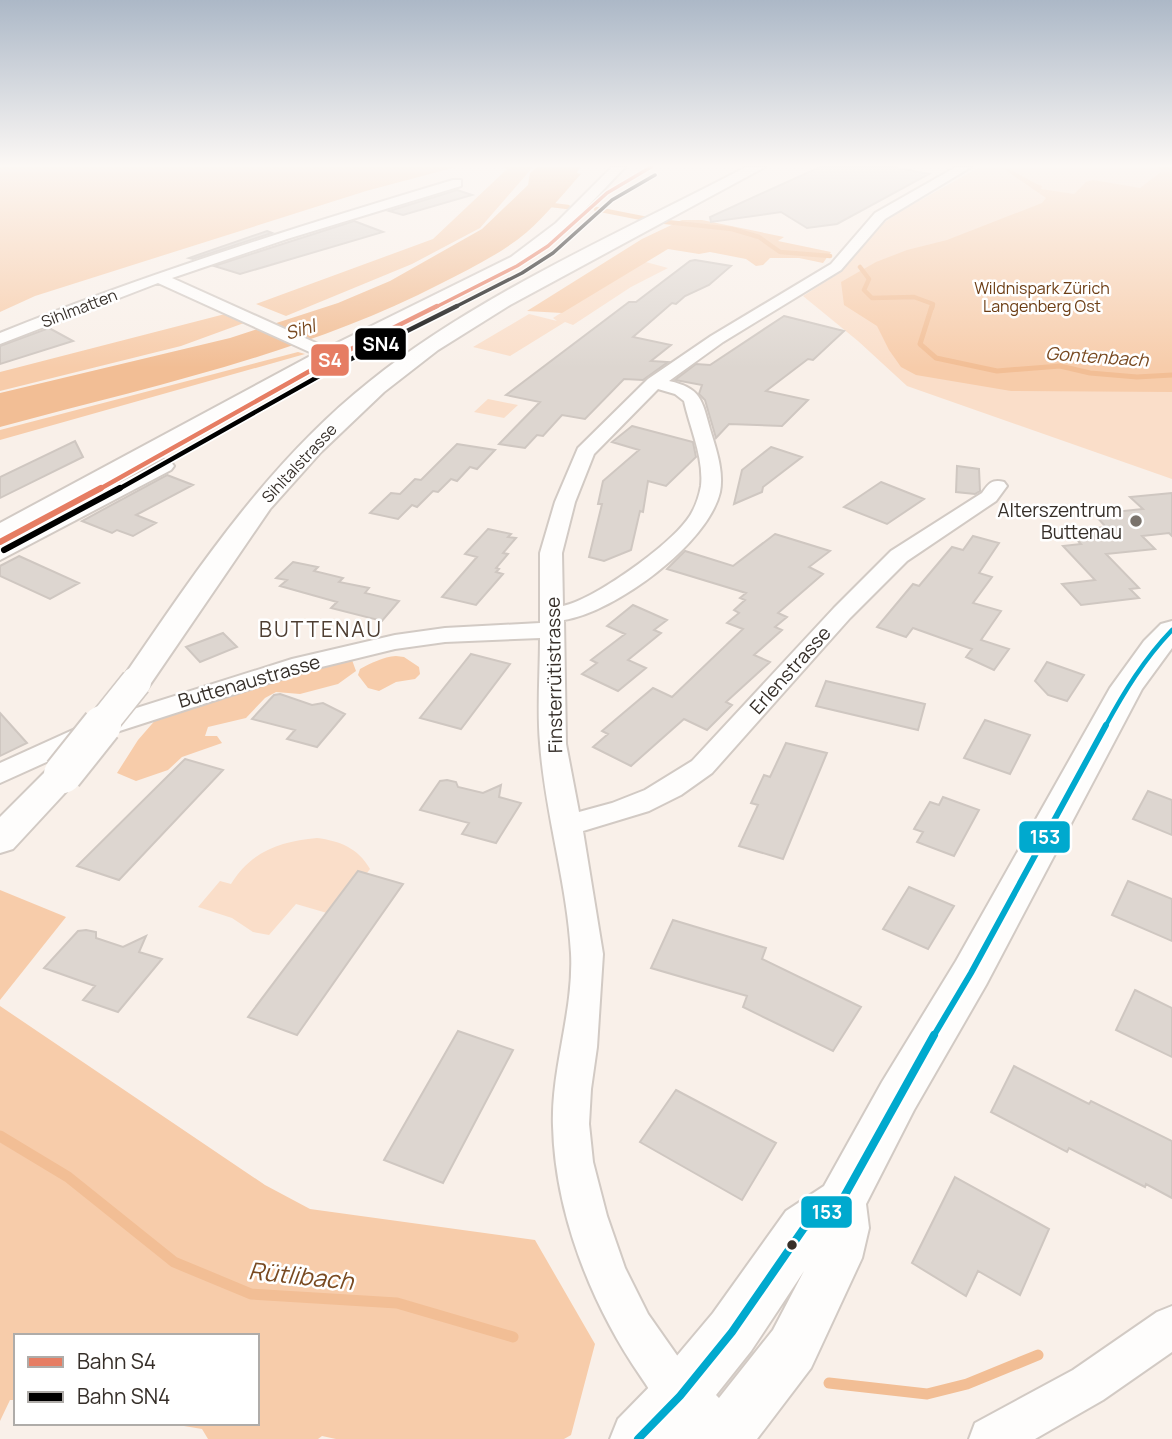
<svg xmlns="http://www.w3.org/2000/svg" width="1172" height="1439" font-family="Manrope,sans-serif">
	<rect width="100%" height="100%" fill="#f9f0e9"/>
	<path fill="#fadec9" d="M980,167H1172V479L907,386L858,341L803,296L839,273L885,222L899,212Z
		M642,261L668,268L631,287L573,325L565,322L510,356L473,347L529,314L557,321L553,318Z
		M488,399L518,405L504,418L474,412Z
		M317,838C340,841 358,848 370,869L367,873L358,871L327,913L296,904L269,935L253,932L232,918L198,907L220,881L231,884C250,852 281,841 317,838Z"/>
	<path fill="#f7ccaa" d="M0,167H456L366,191L35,296L0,312Z
		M502,167H533L480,228L412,264L286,316L256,304L433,239L507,169Z
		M1001,167C1016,170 1027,181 1042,186L1041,189L1074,194L1086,182L1093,180L1140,188L1161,172L1158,167H1172V392L1011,391L916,375L901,367L889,350L877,326L844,305L841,282L876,262L907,250L947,240L1042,203L1046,198Z
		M682,220H702L784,237L778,241L831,252L823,263L799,258H770L763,265L756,266L746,259L710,252L699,254L668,249L562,313L527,311L642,239Z
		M225,314L244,323L181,346L0,391V372Z
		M298,352L305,354L0,440V430Z
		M396,656L404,657L419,667L420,674L415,679L396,682L379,691L368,688L358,675L360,669C371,663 383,657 396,656Z
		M352,660L356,671L338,684L300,694L276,692L265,698L246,718L208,727L205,736H217L222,743L182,757L168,770L136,781L117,773L138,740L158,717L318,662Z
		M0,890L66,917L0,1000Z
		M0,1006L265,1185L310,1209L535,1240L595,1344L571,1435L564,1439H336L322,1436L318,1439H208L202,1429L166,1423H257V1336H16V1400H10L0,1421Z"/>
	<path fill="#f2be95" d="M537,167H580L577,173L581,174C564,193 546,215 527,232C501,254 469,269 440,284C302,355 148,387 0,427V393L230,338L338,303L390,281L482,229L528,185L530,173Z"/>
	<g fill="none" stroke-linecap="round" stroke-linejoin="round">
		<path stroke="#f2be95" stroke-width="4.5" d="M543,204L568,207
			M596,209L657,221L732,229L759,237L780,252L830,256
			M860,267L869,279L864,290L872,298L914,297L933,304L932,308"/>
		<path stroke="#f2be95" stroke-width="5" d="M932,306L920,344L936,358L997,371L1060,366L1090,373L1137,377L1172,375"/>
		<path stroke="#f2be95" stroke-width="11" d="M0,1136L68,1177L174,1262L251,1294L397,1303L513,1337
			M829,1383L927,1394L967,1384L1038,1355"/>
	</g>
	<path fill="#ddd6d0" stroke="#cfc7c1" stroke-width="2" d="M820,167H893L929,174L837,224L807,228L781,212L711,222L710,217Z
		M457,190L472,195L403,215L389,211Z
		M354,221L383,232L240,274L214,266Z
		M267,231L272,233L193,259L189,258Z
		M695,260L731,266L709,285L685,296L676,304L672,303L633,337L671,345L651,361L668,362L643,380L624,379L585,419L562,415L543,436L537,435L525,448L499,444L540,402L506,395L629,302H636L690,261Z
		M784,316L844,331L813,360L808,359L766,391L808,400L782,426L729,424L716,438L705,400L699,394L702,385L675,380L696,364L710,365Z
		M49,328L73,341L0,364V346Z
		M632,426L693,442L696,457L666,486L648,481L643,512L640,511L631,550L604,561L589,557L602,504H598L603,481L639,450L612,442Z
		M75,441L83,457L0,498V477Z
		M457,444L495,450L477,469L470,467L457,481L451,479L438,492L433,491L417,507L412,505L398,519L370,513L391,493L400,494L415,479L421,480Z
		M771,447L802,457L763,487L762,492L734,504L742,470Z
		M957,466L979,469L980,491L975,494L956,492Z
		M167,475L193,485L136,515L156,523L133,536L117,530L112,533L82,521Z
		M881,482L924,499L887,524L844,507Z
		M1172,493V536L1169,533L1142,536L1155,549L1106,554L1139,588L1130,589L1139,598L1081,605L1062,584L1095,580L1063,546L1081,544L1068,531L1106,527L1094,514L1143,509L1130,497Z
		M488,529L511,534L508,537L516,538L503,553L508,554L496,568L499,569L496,572L503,574L476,605L442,597L477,557L465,554Z
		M775,534L830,551L809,567L823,574L778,613L787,617L775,627L782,630L754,655L770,662L726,702L732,705L707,730L684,719L631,766L593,747L608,734L602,731L653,688L672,697L743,629L727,623L739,613L734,610L745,600L740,598L746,593L667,569L685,551L733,566Z
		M973,536L999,543L979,573L992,577L973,603L1001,611L981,640L1009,649L994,670L966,657L972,649L913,628L906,637L877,627L913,584L919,586L952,547L963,550Z
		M19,556L79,583L50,599L0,576V566Z
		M293,562L318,567L314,571L343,578L339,582L369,588L365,593L399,601L382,621L331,608L337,602L280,586L287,580L276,578Z
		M633,605L667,620L654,630L661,633L628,660L646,668L618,691L582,674L597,663L591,660L625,634L607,626Z
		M223,633L237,647L200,662L186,647Z
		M471,654L510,664L461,729L420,718Z
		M1047,662L1084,675L1067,701L1048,695L1035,681Z
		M826,681L925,704L918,730L816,706Z
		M280,694L312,705L323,703L345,714L317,747L287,739L295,730L252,719L274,695Z
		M0,713L27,743L0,756Z
		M985,720L1030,735L1010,774L964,758Z
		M786,743L827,753L783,859L739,846L758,805L751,803L764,775L770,777Z
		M185,759L223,770L119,880L77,866Z
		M447,780L456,782L458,787L483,793L501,785L499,797L521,803L496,843L462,834L469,823L420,810L440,781Z
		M1148,791L1172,800V835L1133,819Z
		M943,797L979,810L954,856L917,842L923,832L914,829L930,802L939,805Z
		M358,871L403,884L297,1035L248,1017Z
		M1128,881L1172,899V941L1112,915Z
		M909,887L954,906L928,949L883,929Z
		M673,920L766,948L762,959L861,1007L833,1051L743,1007L747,996L651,968Z
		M86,930L96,932V938L123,947L146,936L139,952L162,959L118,1012L83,1000L95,986L44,968L78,931Z
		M1135,990L1172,1008V1057L1116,1030Z
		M458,1031L513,1050L443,1183L384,1160Z
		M1014,1066L1089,1104L1091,1101L1172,1141V1198L1146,1184L1145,1187L1069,1148L1067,1152L991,1112Z
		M676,1090L776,1143L742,1200L640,1142Z
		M955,1177L1049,1229L1020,1295L978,1271L966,1296L912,1263Z"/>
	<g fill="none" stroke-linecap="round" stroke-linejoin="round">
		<g stroke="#d2cac4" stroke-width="4">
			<path id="minor" d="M612,167H625L566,229L521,263L333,358L148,461L0,537V523L314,354L158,283L0,344V333C148,273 300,226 453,180H461V186L287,239L172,278L327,348L511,257L556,223Z
				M956,167H971L885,219L841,270L723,342L669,381C701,388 702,400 710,429C716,449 724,471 720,492C708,544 615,612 564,620L566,744L579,812L612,803L645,790L692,761L834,608L891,551L982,493C989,483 992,479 1004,482L1007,486L996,501L907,561L850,618L712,773L681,795L649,811L583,831L603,954L597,1047L591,1089L589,1124L593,1162L607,1216L625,1268L648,1314L695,1381L702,1396L695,1411L680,1418C659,1409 654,1396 641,1377C592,1306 555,1214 553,1126C551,1068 574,1011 571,953C567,882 545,814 540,743C537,709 540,673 540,638L445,642L395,649L309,670L104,736L0,783V763L86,724L292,659L395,635L445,628L540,623V553L555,502L578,448L648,379L711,336L831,264L875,213ZM658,389L675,394L684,401C690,428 704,458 701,486C699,497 694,511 687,520C667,547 595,599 563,606L562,553L575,502L594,454Z
				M164,460L171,462L174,466L171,470L0,560V544Z
				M1172,1306V1352L1103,1400L1035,1439H969L975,1423L1073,1370L1157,1312Z"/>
		</g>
		<g stroke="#d2cac4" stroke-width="4">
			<path id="major" d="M746,167H765L510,305L438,350L384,392L321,452L270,509L147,689L136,692L125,689L120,682C193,575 267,463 369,382C478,294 622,232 746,167Z
				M1172,621V648L1142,689L986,985L914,1110L866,1204L869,1228L862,1258L811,1368L757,1439H610L618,1419L660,1376L713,1313L786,1211L824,1186L882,1082L956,961L1110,688L1144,641L1161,624ZM804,1271L773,1330L719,1398L716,1395L751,1351Z
				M63,762L75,766L81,774L75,782L13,849L0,853V817L51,766Z"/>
		</g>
		<use href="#minor" fill="#fefdfc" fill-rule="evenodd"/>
		<use href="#major" fill="#fefdfc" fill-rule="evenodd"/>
		<g stroke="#d2cac4" stroke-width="33" stroke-linecap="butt">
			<path id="major-bridge-far1" d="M100,727L136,682"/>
		</g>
		<g stroke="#d2cac4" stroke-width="42" stroke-linecap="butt">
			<path id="major-bridge" d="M63,774L102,725"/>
		</g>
		<use href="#major-bridge-far1" stroke="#fefdfc" stroke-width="30"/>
		<use href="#major-bridge" stroke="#fefdfc" stroke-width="38"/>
		<g stroke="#fff" stroke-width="9">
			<path id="bus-1-far2" d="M1105,727C1124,692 1144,659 1172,630"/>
		</g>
		<g stroke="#fff" stroke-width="11">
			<path id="bus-1-far1" d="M933,1037L971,973L1106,725"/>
		</g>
		<g stroke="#fff" stroke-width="13">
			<path id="bus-1" d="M638,1439L680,1396L732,1332L804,1228L841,1202L934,1035"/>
		</g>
		<use href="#bus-1-far2" stroke="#00a9ce" stroke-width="4.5"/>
		<use href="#bus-1-far1" stroke="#00a9ce" stroke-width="6"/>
		<use href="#bus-1" stroke="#00a9ce" stroke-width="8"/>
		<g stroke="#fff" stroke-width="6">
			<path id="rail-1-far2" d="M434,308L517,266L548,246L607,193L651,167"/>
		</g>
		<g stroke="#fff" stroke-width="8">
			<path id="rail-1-far1" d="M98,490L333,358L437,306"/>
		</g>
		<g stroke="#fff" stroke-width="10">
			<path id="rail-1" d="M0,542L101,488"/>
		</g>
		<g stroke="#fff" stroke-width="6">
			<path id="rail-2-far2" d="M453,308L522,273L553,253L612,200L655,175"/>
		</g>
		<g stroke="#fff" stroke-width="8">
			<path id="rail-2-far1" d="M117,490L337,366L457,306"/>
		</g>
		<g stroke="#fff" stroke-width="10">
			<path id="rail-2" d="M4,550L120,488"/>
		</g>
		<use href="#rail-1-far2" stroke="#e67d63" stroke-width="3.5"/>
		<use href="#rail-1-far1" stroke="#e67d63" stroke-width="4.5"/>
		<use href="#rail-1" stroke="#e67d63" stroke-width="6"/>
		<use href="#rail-2-far2" stroke="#000" stroke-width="3.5"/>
		<use href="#rail-2-far1" stroke="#000" stroke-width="4.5"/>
		<use href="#rail-2" stroke="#000" stroke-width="6"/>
	</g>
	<linearGradient id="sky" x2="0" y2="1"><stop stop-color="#acb8c7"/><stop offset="0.45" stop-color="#fcf8f5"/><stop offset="1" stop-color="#fcf8f5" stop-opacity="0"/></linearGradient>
	<rect width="1172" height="368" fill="url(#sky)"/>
	<circle fill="#7a736c" stroke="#fff" stroke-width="2.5" cx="1136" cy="521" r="7"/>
	<circle fill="#362f29" stroke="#fff" stroke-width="2.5" cx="792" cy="1245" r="6"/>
	<g text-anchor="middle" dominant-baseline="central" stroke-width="5" stroke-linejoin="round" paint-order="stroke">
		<g font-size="16" fill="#6c3d14" stroke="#fff">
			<text x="1042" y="288">Wildnispark Zürich<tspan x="1042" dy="18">Langenberg Ost</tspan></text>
		</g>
		<g font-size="16" fill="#362f29" stroke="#fff">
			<text transform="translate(79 308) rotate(-21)">Sihlmatten</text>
			<text transform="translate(299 463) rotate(-47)">Sihltalstrasse</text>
		</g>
		<g font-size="18" font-style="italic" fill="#794a21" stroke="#fff">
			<text transform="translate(300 329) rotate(-17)">Sihl</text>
			<text transform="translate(1097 356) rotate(4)">Gontenbach</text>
		</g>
		<g font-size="19" fill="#362f29" stroke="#fff" text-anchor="end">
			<text x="1122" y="510">Alterszentrum<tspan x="1122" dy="22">Buttenau</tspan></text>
		</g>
		<g font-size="19" fill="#362f29" stroke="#fff">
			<text transform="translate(790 670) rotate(-48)">Erlenstrasse</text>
			<text transform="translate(554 675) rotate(-91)">Finsterrütistrasse</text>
			<text transform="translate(249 681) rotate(-16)">Buttenaustrasse</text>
		</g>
		<g font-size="21" letter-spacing="2" fill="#4e3e32" stroke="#fff">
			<text x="321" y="629">BUTTENAU</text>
		</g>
		<g font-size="24" font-style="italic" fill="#794a21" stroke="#fff">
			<text transform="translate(301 1275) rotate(6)">Rütlibach</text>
		</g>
	</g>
	<g stroke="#fff" stroke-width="2.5">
		<rect x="354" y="327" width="53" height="34" rx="7" fill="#000"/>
		<rect x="310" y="343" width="40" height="34" rx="7" fill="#e67d63"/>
		<rect x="1018" y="820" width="53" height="34" rx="7" fill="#00a9ce"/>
		<rect x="800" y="1195" width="53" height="34" rx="7" fill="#00a9ce"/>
	</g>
	<g font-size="19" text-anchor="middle" font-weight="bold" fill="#fff">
		<text x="381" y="351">SN4</text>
		<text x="330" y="367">S4</text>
		<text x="1045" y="844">153</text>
		<text x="827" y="1219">153</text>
	</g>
	<rect x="14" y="1334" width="245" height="91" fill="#ffffff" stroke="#afaca9" stroke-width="2"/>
	<rect x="28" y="1357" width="35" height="10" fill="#e67d63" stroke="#afaca9" stroke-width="2"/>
	<text x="77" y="1369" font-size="21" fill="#362f29">Bahn S4</text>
	<rect x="28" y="1392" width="35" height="10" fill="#000000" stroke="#afaca9" stroke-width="2"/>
	<text x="77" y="1404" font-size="21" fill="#362f29">Bahn SN4</text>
</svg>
